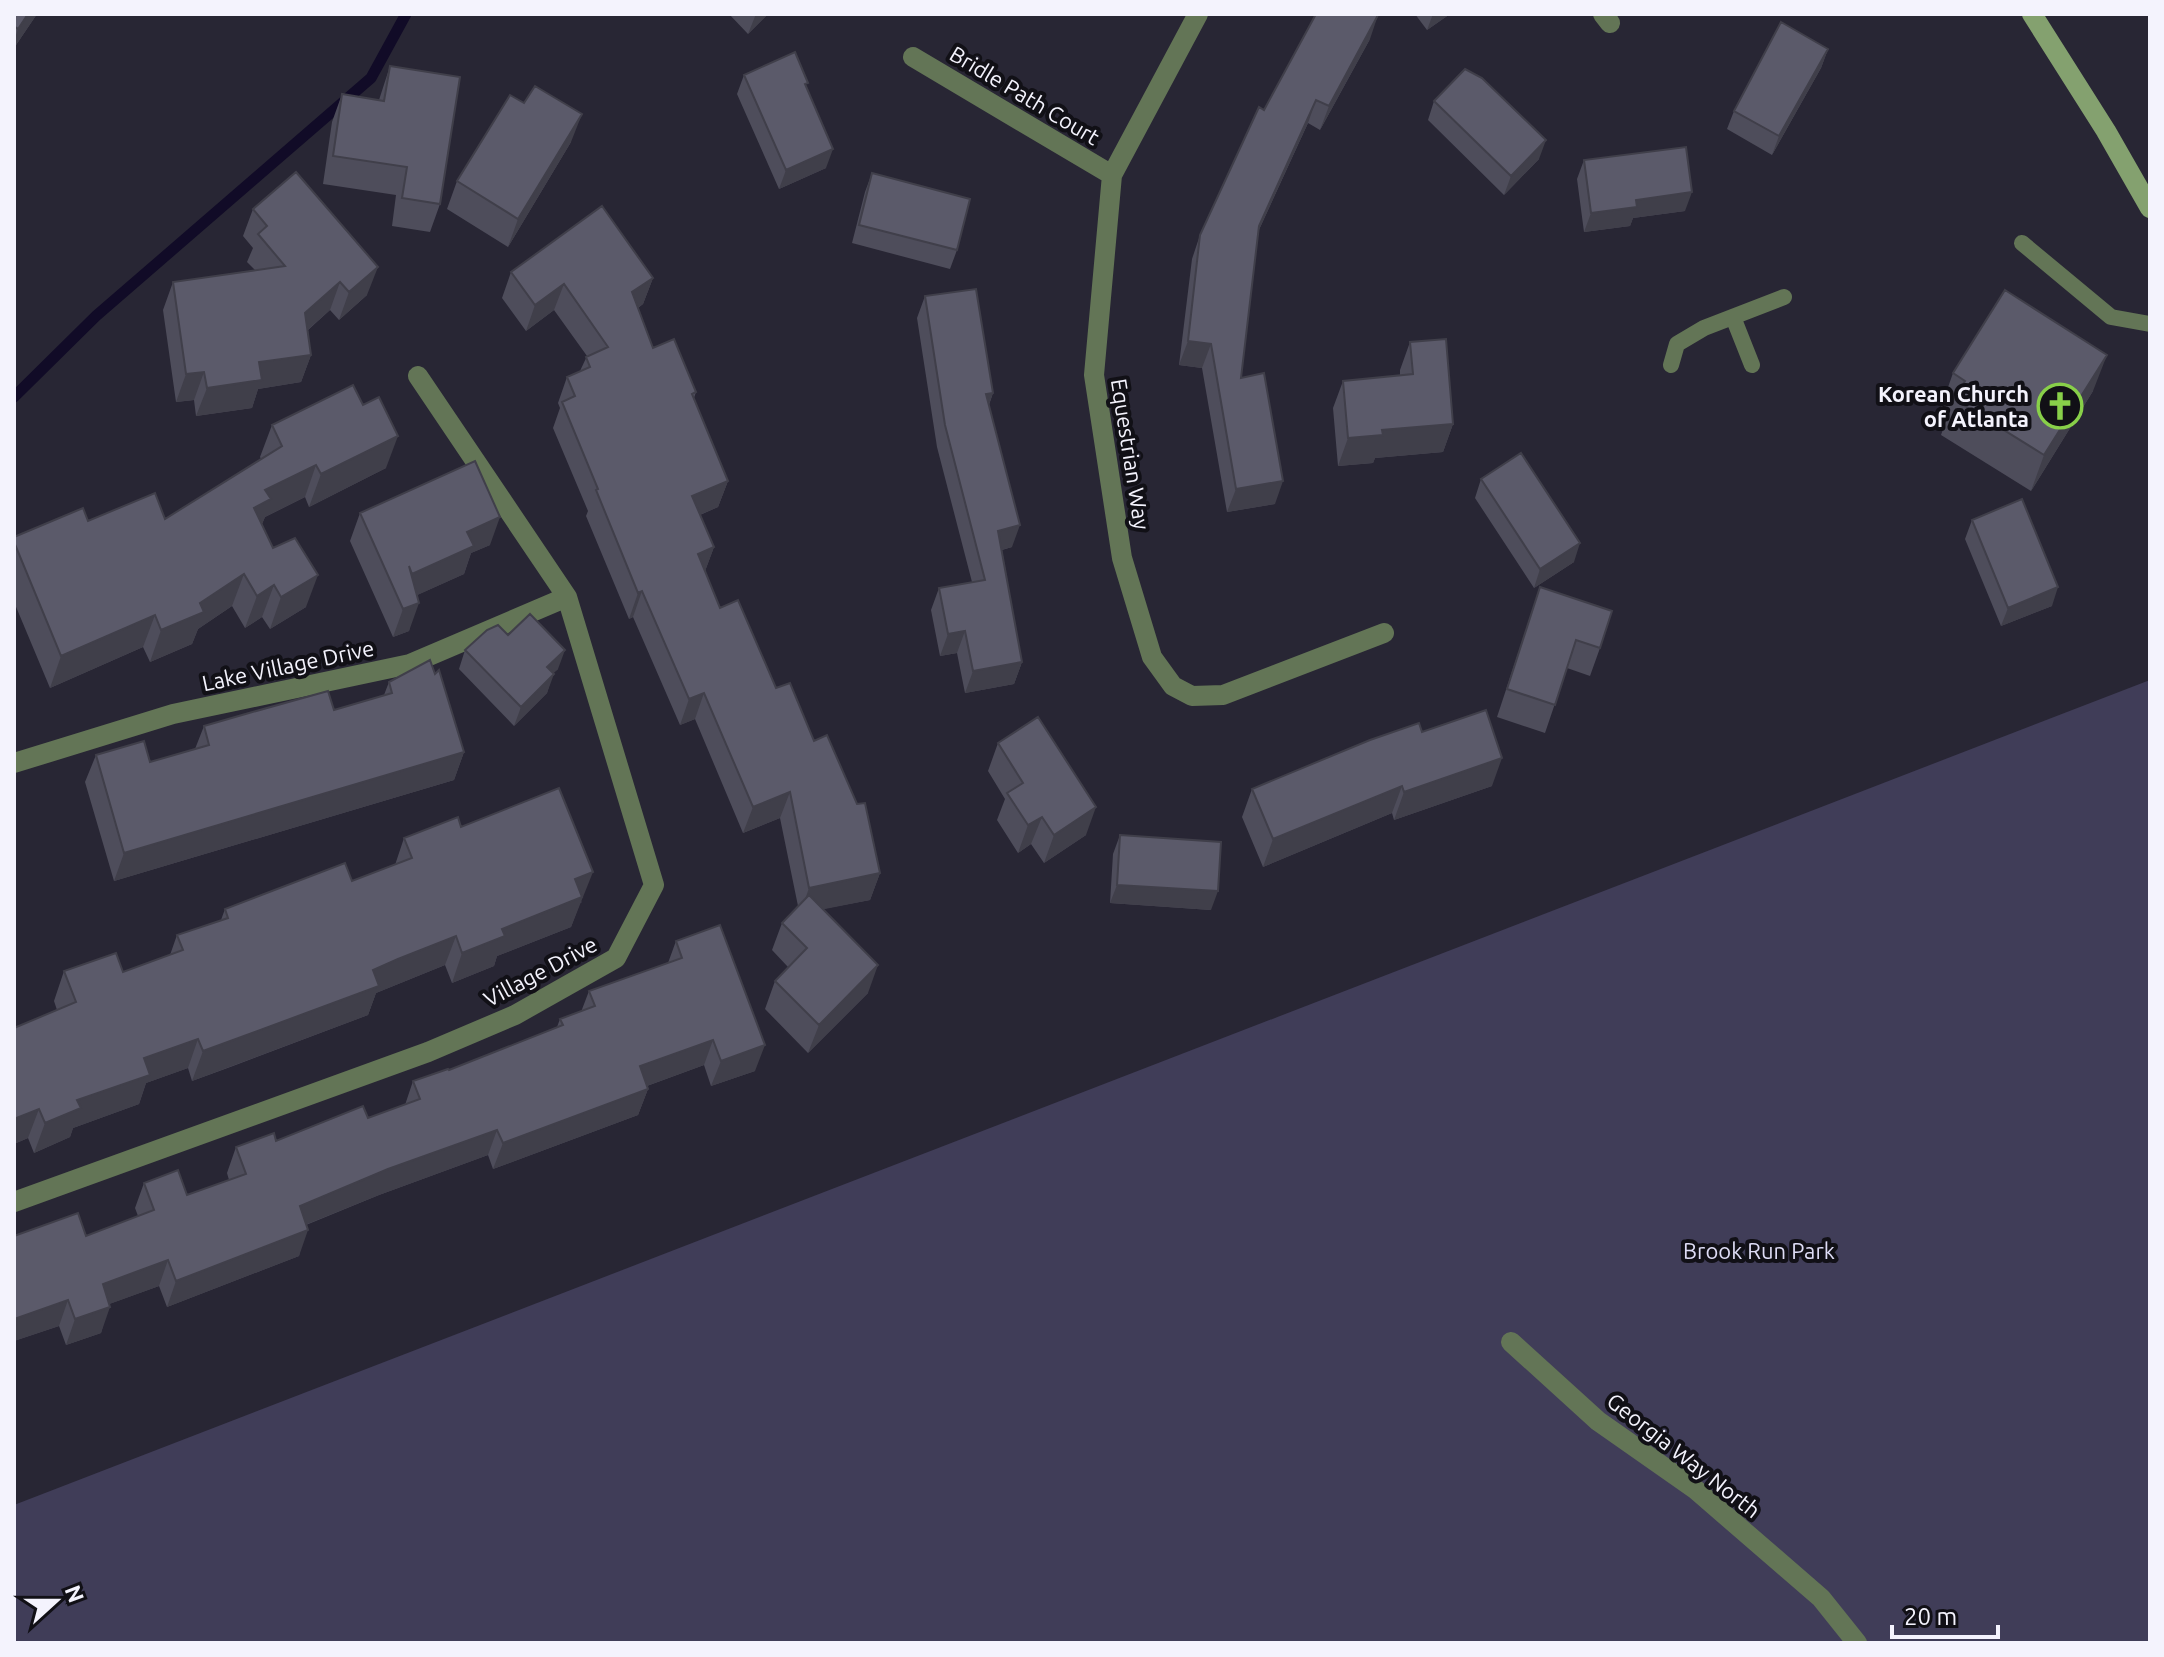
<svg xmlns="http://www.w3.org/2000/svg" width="2164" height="1657" font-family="Ubuntu,sans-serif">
	<rect width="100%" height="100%" fill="#282634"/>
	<path fill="#403d58" d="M2150,680V1643H14V1505Z"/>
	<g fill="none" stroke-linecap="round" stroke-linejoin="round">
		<path stroke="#110b27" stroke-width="11" d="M14,397L96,316L371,78L406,14"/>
		<path stroke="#637556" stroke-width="16" d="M2022,243L2111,317L2150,324
			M1733,317L1752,365
			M1671,365L1677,344L1704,328L1784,297"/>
		<path stroke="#637556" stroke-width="20" d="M1198,14L1112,175L1094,375L1122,558L1152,657L1173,686L1192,696L1223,695L1384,633
			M1603,14L1610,23
			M913,57L1112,175
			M14,763L173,714L410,664L567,597
			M14,1202L428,1052L515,1015L616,958L654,885L567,597L418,376
			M1511,1342L1598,1421L1695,1489L1821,1598L1857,1643"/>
		<path stroke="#84a16f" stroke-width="20" d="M2032,14L2106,131L2150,208"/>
	</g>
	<path fill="#4e4d5b" d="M14,14H37L14,48Z
		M729,14H768L748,34Z
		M1415,14H1450L1427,30Z
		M1370,39L1320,130L1308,123L1258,232L1241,378L1275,504L1227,512L1202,368L1179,365L1192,259L1200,235L1264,110Z
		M1828,49L1821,68L1772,155L1727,129L1734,111Z
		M390,66L440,204L430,232L392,226L396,195L323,184L332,122L342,94L379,100Z
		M744,75L806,87L826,168L779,189L737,94Z
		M1434,101L1539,159L1504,195L1428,120Z
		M571,142L508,247L447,209L457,181Z
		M1584,160L1685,211L1633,218L1630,226L1584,232L1577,179Z
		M872,173L957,250L950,269L852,243L865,192Z
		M253,209L367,295L339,320L330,310L308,330L311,355L301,382L258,389L252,408L196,416L194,400L176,402L163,310L173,282L255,270L247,262L253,248L243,236Z
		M511,272L653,278L643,304L638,308L653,348L696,392L694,398L728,481L718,507L700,515L714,547L705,571L720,608L814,741L880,873L870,900L822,909L868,993L808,1053L765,1009L775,981L788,967L772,950L782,923L798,906L780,818L743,833L695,719L680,725L633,617L629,619L586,516L588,511L553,428L560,408L558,403L567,377L580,371L587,356L554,310L526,331L502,298Z
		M925,296L993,393L989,405L1012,547L1002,550L1022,662L1014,684L965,693L957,653L940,656L931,610L939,588L972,582L937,447L917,318Z
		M1410,342L1453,424L1443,452L1375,458L1373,463L1338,466L1333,408L1343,381L1400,376V370Z
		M1953,373L2093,391L2031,491L1941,435L1948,415L1940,410Z
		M272,425L386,468L309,507L305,497L265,517L262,524L273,548L306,607L270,629L262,617L245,628L232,606L198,629L192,644L150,662L143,647L50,688L14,602V537L88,521L165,519L261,459L260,457Z
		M1481,479L1574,562L1534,588L1475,498Z
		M360,513L490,545L471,553L464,574L417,595L409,631L393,637L350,541Z
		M1972,520L2052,606L2001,626L1965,539Z
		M1540,587L1600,648L1590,676L1567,668L1545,733L1497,717Z
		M508,635L558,669L553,673L547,693L514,726L459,669L465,650Z
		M435,674L464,752L454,780L114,881L85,782L96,755L150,762L195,749L204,726L334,710L384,695L389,682Z
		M1422,732L1492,786L1394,820L1392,813L1263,867L1242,817L1252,789Z
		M998,743L1086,835L1044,863L1031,844L1018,853L997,820L1005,799L988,771Z
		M461,827L582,902L580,903L571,927L497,956L494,966L452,983L445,965L376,993L368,1015L233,1066L192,1081L188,1068L146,1083L139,1104L73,1128L70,1137L34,1153L28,1138L14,1144V1028L57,1010L54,1001L64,971L123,972L170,955L177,935L221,920L225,909L352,881L395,865L404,838Z
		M1120,835L1211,910L1110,903L1113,854Z
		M676,941L755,1071L711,1086L704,1065L647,1086L648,1089L638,1115L493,1169L488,1155L379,1195L306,1225L299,1256L167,1307L159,1286L109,1304L101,1333L66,1345L59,1326L14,1341V1236H86L138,1216L135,1208L144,1183L187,1195L229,1180L227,1173L236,1147L276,1141L368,1118L405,1105L413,1081L449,1070L557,1027L560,1019L581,1012L589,991L668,963Z"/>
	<path fill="#403f4a" d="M28,14H37L14,48V41L18,29Z
		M756,14H768L748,34Z
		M1433,14H1450L1427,30Z
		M1378,15L1370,39L1320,130L1329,106Z
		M1828,49L1821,68L1772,155L1779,136Z
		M1316,100L1308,123L1250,249L1259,226Z
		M582,114L571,142L508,247L518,219Z
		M1546,140L1539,159L1504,195L1511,176Z
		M833,149L826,168L779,189L786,170Z
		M1692,192L1685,211L1633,218L1630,226L1584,232L1591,213L1636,200Z
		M378,267L367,295L339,320L349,292Z
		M653,278L643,304L623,318L632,292Z
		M340,282L330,310L295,341L305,313Z
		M564,284L554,310L526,331L535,305Z
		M1188,341L1211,344L1202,368L1179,365Z
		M311,355L301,382L258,389L252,408L196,416L207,388L259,362Z
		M2107,355L2093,391L2031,491L2044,455Z
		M204,372L194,400L176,402L186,374Z
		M993,393L985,415L986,394Z
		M1453,424L1443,452L1375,458L1373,463L1338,466L1348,438L1382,430Z
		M398,436L386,468L309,507L321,474Z
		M316,465L305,497L265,517L259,531L254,508L265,490Z
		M728,481L718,507L683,522L692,496Z
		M1283,481L1275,504L1227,512L1236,489Z
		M500,517L490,545L471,553L464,574L402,602L412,574L467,532Z
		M1020,525L1012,547L990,553L998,531Z
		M1580,543L1574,562L1534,588L1540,569Z
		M714,547L704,574L698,554Z
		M244,574L232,606L198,629L192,644L150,662L161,630Z
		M318,575L306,607L270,629L281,597Z
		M274,585L262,617L245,628L257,596Z
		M2058,587L2052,606L2001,626L2008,608Z
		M642,591L633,617L629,619L638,593Z
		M419,603L409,631L393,637L403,609Z
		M155,615L143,647L50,688L61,656Z
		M965,631L957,653L940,656L948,634Z
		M565,650L558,669L540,686L547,667Z
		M1022,662L1014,684L965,693L973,671Z
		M554,674L547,693L514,726L521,707Z
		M704,693L695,719L680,725L689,699Z
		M464,752L454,780L114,881L124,853Z
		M1502,758L1492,786L1394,820L1404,792Z
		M1402,786L1392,813L1263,867L1273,839Z
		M790,792L780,818L743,833L753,807Z
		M1096,807L1086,835L1044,863L1054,835Z
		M1042,817L1031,844L1018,853L1028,825Z
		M593,872L571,927L497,956L494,966L452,983L462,953L502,929L575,879Z
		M880,873L870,900L800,914L809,888Z
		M1117,885L1218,891L1211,910L1110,903Z
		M456,936L445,965L376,993L368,1015L192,1081L203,1051L373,970Z
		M878,965L868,993L808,1053L819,1025Z
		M198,1039L188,1068L146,1083L139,1104L73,1128L70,1137L34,1153L45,1123L77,1100L144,1058Z
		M713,1040L704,1065L630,1092L640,1066Z
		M765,1045L755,1071L711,1086L721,1061Z
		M648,1089L638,1115L493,1169L503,1143Z
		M39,1109L28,1138L14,1144V1119Z
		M497,1130L488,1155L379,1195L290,1231L300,1206L388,1169Z
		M308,1230L299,1256L167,1307L176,1281Z
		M168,1260L159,1286L93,1310L103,1284Z
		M68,1300L59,1326L14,1341V1319Z
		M110,1307L101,1333L66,1345L75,1319Z"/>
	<path fill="#5b5a6a" stroke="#403f4a" stroke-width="2" d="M14,14H28L18,29L14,26Z
		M1316,14L1378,15L1329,106L1316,100L1259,226L1241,378L1264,373L1283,481L1236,489L1211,344L1188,341L1200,235L1259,107L1264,110Z
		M1781,22L1828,49L1779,136L1734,111Z
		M795,52L808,83L805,84L833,149L786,170L744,75Z
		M390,66L460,77L440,204L402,198L407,167L333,156L342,94L384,101Z
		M1465,69L1482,78L1546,140L1511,176L1434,101Z
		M535,86L582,114L518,219L457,181L510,95L524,103Z
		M1686,147L1692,192L1636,200L1637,207L1591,213L1584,160Z
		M296,172L378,267L349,292L340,282L305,313L311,355L259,362L262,380L207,388L204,372L186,374L173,282L285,266L258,234L267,226L253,209Z
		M872,173L970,199L957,250L859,225Z
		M602,206L653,278L632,292L653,348L674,339L696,392L692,394L728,481L692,496L714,547L698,554L720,608L738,600L776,688L790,683L814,741L827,735L857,804L865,803L880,873L809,888L790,792L753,807L704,693L689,699L642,591L638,593L596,490L598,489L562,402L575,396L567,377L590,367L586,357L608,347L564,284L535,305L511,272Z
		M976,289L993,393L986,394L1020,525L998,531L1022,662L973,671L965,631L948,634L939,588L985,580L945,425L925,296Z
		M2005,290L2107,355L2044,455L1954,399L1965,381L1953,373Z
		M1446,339L1453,424L1382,430L1383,435L1348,438L1343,381L1413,374L1410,342Z
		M353,385L363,405L379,397L398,436L321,474L316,465L265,490L271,499L254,508L273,548L295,538L318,575L281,597L274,585L257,596L244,574L200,603L204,612L161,630L155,615L61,656L14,542V537L83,508L88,521L155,493L165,519L282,446L272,425Z
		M1521,453L1580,543L1540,569L1481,479Z
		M475,461L500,517L467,532L474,546L412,574L409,566L419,603L403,609L360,513Z
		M2022,499L2058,587L2008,608L1972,520Z
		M1540,587L1612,611L1600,648L1576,640L1555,705L1507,689Z
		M530,614L565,650L547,667L554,674L521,707L465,650L487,630L498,625L508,635Z
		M430,660L435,674L439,670L464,752L124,853L96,755L144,741L150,762L209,745L204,726L249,713L328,691L334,710L392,693L389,682Z
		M1486,710L1502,758L1404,792L1402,786L1273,839L1252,789L1370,740L1419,723L1422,732Z
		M1038,717L1096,807L1054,835L1042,817L1028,825L1007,793L1023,783L998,743Z
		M559,788L593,872L575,879L582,897L502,929L505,936L462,953L456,936L398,959L373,970L379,986L244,1036L203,1051L198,1039L144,1058L150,1075L77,1100L81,1108L45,1123L39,1109L14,1119V1028L76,1002L64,971L116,953L123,972L183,950L177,935L228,918L225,909L345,863L352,881L412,858L404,838L458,817L461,827Z
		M1120,835L1221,842L1218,891L1117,885Z
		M809,895L878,965L819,1025L775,981L807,948L782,923Z
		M720,925L765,1045L721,1061L713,1040L640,1066L648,1089L503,1143L497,1130L388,1169L300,1206L308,1230L176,1281L168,1260L103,1284L110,1307L75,1319L68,1300L14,1319L16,1324L14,1325V1236L78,1213L86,1236L154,1210L144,1183L178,1170L187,1195L246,1174L236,1147L274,1133L276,1141L363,1106L368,1118L420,1099L413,1081L448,1069L449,1070L563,1025L560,1019L595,1006L589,991L682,958L676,941Z"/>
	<defs>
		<g id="church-ring" transform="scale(2.3)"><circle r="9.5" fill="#111016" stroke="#88cf49" stroke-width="1.5"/><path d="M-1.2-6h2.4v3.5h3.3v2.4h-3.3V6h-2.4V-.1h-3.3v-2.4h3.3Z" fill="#88cf49"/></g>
	</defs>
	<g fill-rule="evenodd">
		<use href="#church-ring" x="2060" y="406"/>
	</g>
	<g text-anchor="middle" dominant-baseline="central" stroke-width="8" stroke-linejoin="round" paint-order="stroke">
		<g font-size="22" fill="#f4f3fd" stroke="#111016">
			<text transform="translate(1025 95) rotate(31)">Bridle Path Court</text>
			<text transform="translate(1131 454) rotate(81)">Equestrian Way</text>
			<text transform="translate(288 665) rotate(-12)">Lake Village Drive</text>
			<text transform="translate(540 971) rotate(-28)">Village Drive</text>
			<text transform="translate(1684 1455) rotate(38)">Georgia Way North</text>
		</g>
		<g font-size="22" font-weight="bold" fill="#f4f3fd" stroke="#111016" text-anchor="end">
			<text x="2029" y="393">Korean Church<tspan x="2029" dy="25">of Atlanta</tspan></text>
		</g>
		<g font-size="22" fill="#dedcf5" stroke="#111016">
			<text x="1759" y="1250">Brook Run Park</text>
		</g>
	</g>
	<rect width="2164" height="1657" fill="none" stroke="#f4f3fd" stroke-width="32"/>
	<g transform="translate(56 1601) rotate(69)" stroke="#111016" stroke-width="6" paint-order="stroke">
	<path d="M0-6L14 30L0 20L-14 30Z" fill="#f4f3fd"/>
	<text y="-12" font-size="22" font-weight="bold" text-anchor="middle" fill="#f4f3fd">N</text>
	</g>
	<path d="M1892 1625v12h106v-12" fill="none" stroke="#f4f3fd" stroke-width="4"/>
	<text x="1904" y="1625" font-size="24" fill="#f4f3fd" stroke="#111016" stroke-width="6" paint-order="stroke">20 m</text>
</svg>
